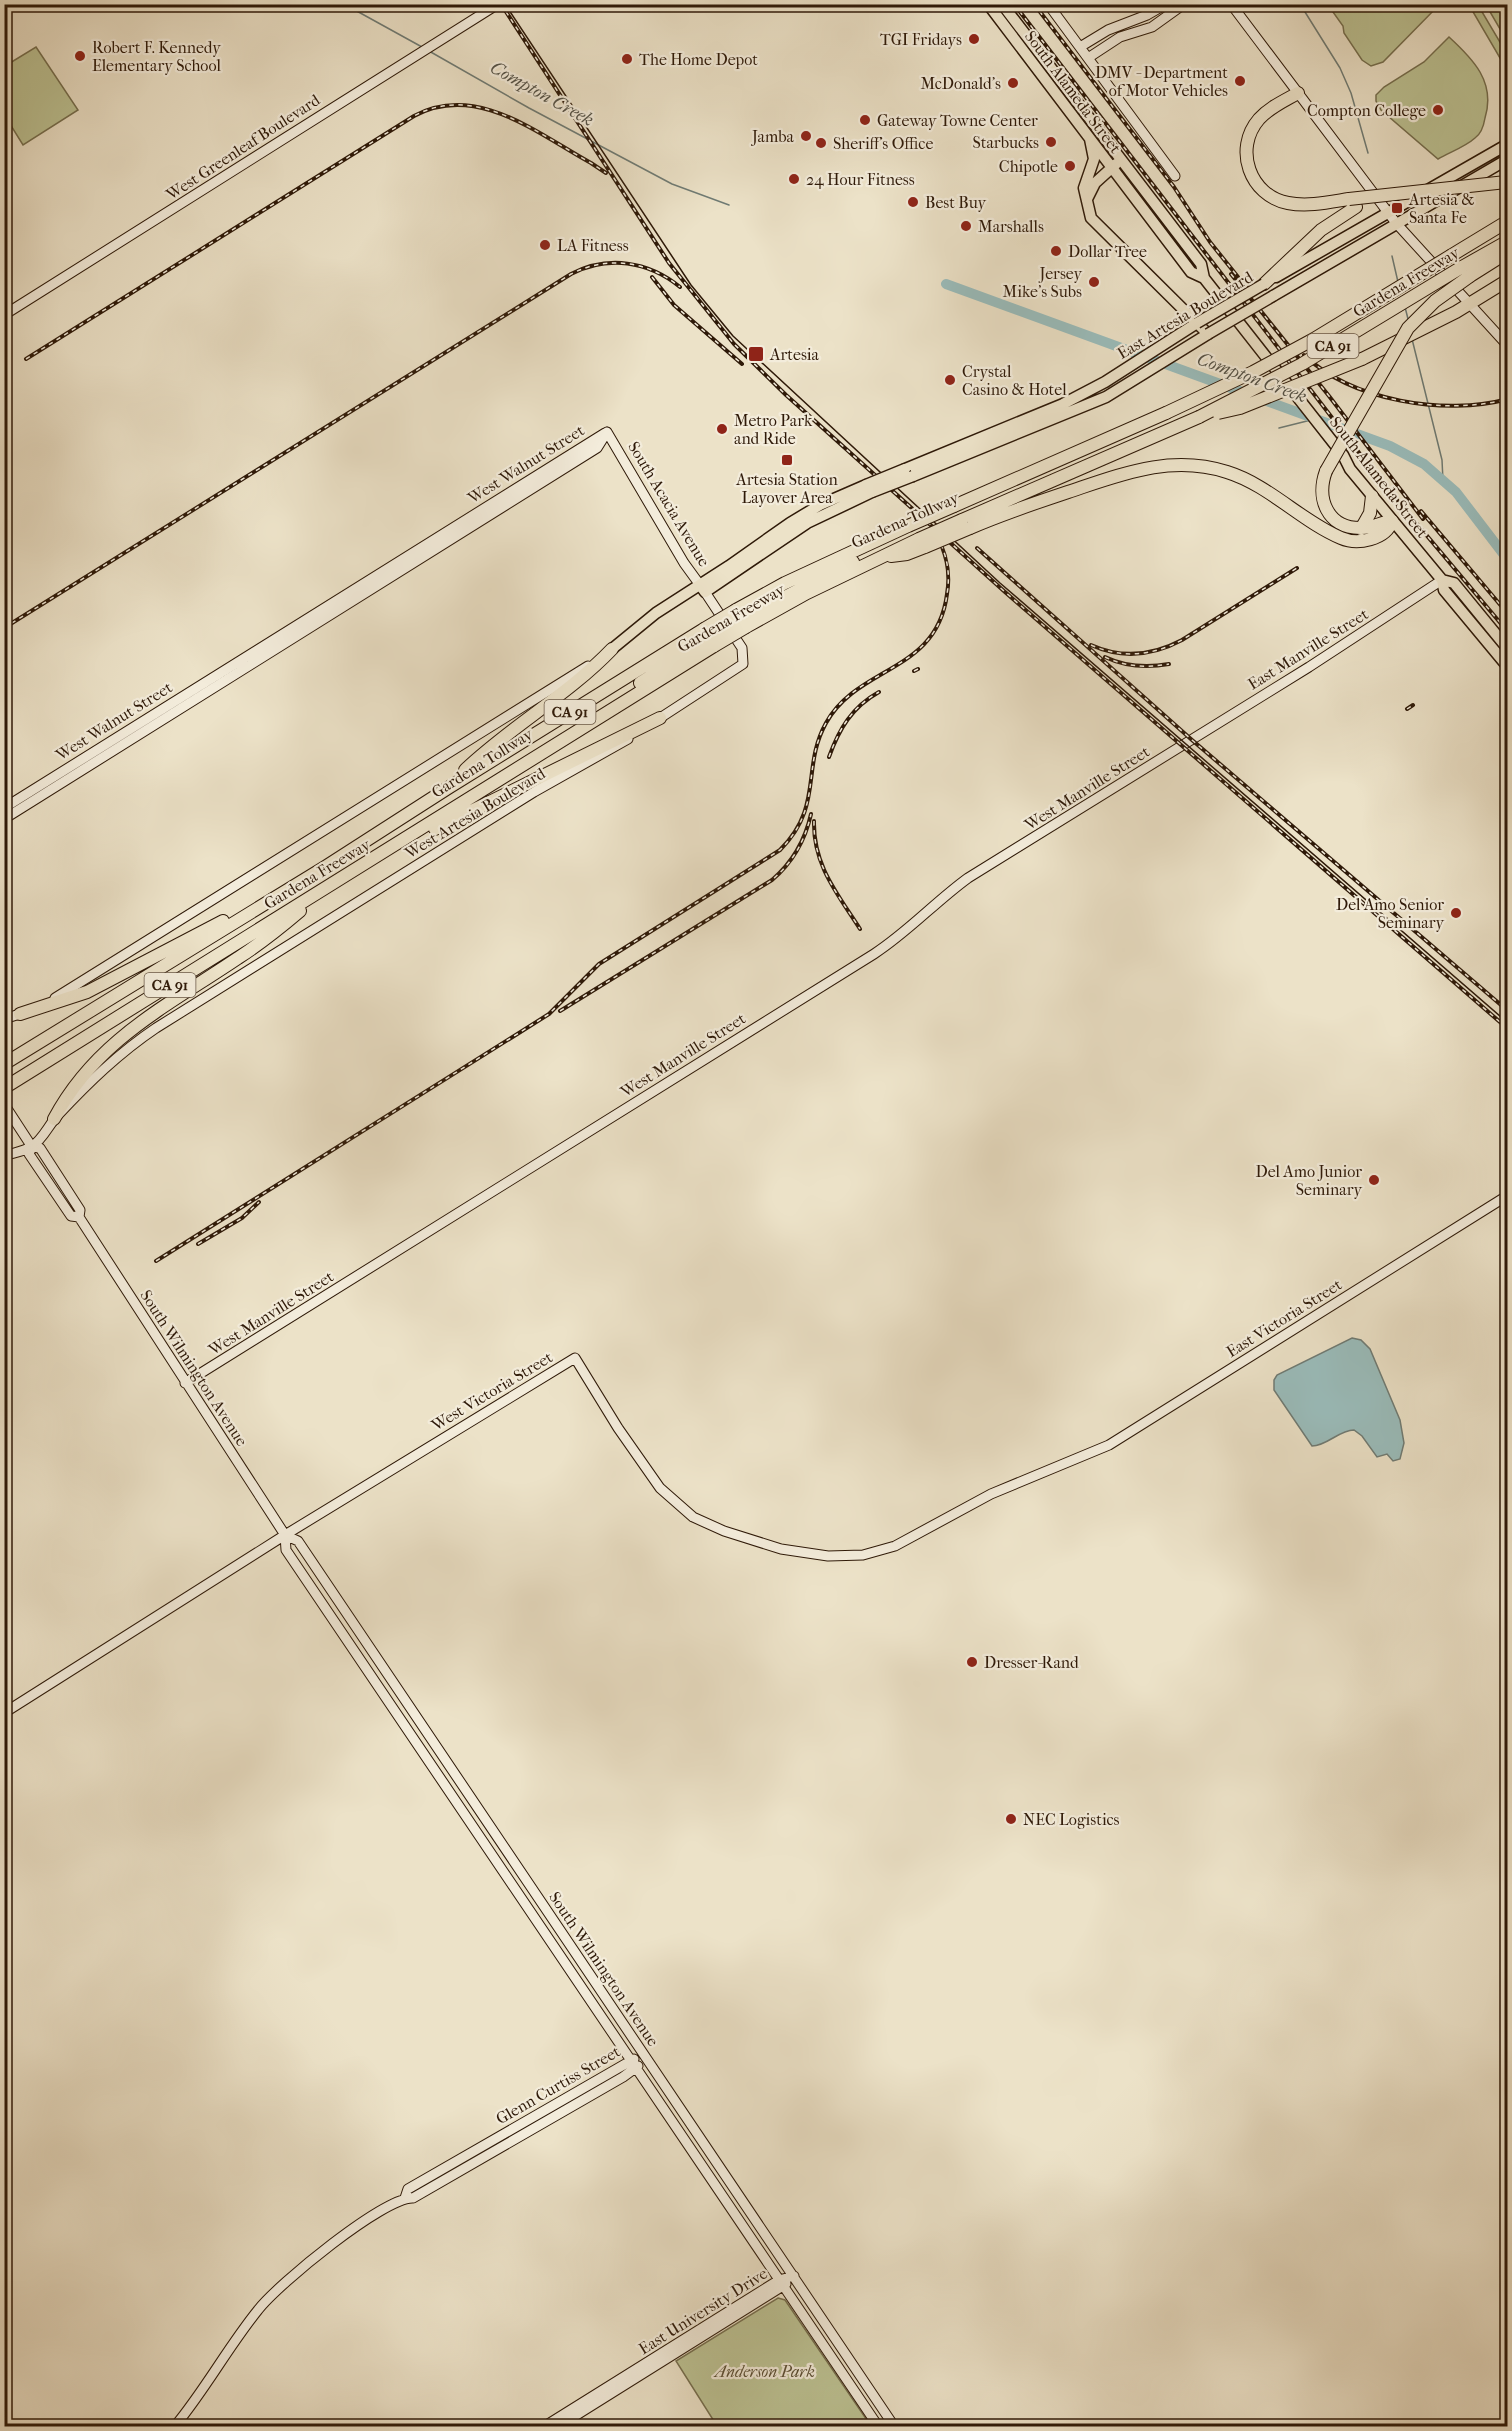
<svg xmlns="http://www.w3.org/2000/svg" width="1512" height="2431" font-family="'IM FELL French Canon',serif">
	<rect width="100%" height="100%" fill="#ece2c8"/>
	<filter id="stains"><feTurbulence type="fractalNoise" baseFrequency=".00333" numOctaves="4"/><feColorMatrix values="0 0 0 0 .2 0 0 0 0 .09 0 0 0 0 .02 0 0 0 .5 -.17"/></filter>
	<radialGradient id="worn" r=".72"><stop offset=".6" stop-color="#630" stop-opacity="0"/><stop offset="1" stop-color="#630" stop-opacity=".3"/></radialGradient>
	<path fill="#bcc293" stroke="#756e4e" stroke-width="1.5" d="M1328,5L1439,4V5L1383,62L1371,66L1362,60L1344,33L1343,26Z
		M1469,5H1478L1507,54V70Z
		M1486,5H1507V41Z
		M1449,37C1473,59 1496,82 1485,118C1484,124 1481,134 1475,138C1465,147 1450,152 1438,159L1381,110L1376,101V95L1384,87L1424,62Z
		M36,47L78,110L23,145L5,116V66Z
		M778,2298L785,2300L871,2426H717L676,2361Z"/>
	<path fill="#9abdbc" stroke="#6f7b74" stroke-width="1.5" d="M1352,1338L1361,1340L1370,1349L1400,1420L1404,1443L1400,1459L1393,1461L1387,1454L1377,1457L1362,1436L1354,1430C1339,1430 1327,1446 1312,1446L1274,1390V1380L1277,1375Z"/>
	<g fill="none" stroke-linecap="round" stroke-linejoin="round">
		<path stroke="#6f7b74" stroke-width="1.5" d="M344,4L422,47
			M1300,4L1340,68L1351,93L1368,153
			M429,51L529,108L672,184L729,205
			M1392,256L1398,282
			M1405,307L1408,319
			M1412,339L1442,460L1443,481
			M1279,428L1311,420"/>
		<path stroke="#9abdbc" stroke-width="10" d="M946,284L1390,446L1424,464L1456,492L1508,560"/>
		<g stroke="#2e1908" stroke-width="11">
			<path id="secondary" d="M1048,4L1175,176
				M1231,4L1396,223L1508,346
				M1080,47L1108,30L1147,15L1166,4
				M1088,58L1120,37L1152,27L1184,4
				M4,315L498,4
				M607,432L684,563L700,585
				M657,720L743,664L742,648L705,592
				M4,808L605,433
				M4,819L597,448L607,432
				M55,998L588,666
				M4,1019L26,1012
				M4,1104L32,1147L40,1148L80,1210L79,1217L285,1535L286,1550L878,2426
				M32,1147L29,1154L71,1216L79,1217
				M4,1156C13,1153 24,1151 31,1147C43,1140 49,1124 58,1115C89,1082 119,1053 156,1028L534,792L628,739
				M185,1383L874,954C908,932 935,902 968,878L1309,667L1442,580
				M285,1535L298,1541L894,2426
				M4,1713L285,1535L575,1358L618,1428L660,1488L693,1517L724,1531L781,1549L828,1556L863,1555L895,1546L991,1494L1109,1445L1502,1199L1508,1206
				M405,2198L408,2189L634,2059
				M175,2426C205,2390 228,2347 258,2310C278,2284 384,2197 413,2198L623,2077L638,2066
				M545,2426L779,2280L794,2276
				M559,2426L786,2284"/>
		</g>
		<g stroke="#2e1908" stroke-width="13">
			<path id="primary" d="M988,4L1191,272L1204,278
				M1002,4L1201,264L1204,278L1343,455L1350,469L1442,580L1444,590L1508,667
				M1087,199L1095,183L1116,164
				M1276,277L1508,144
				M1273,296L1508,159
				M905,469L1063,404L1105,382L1197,323
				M913,476L1106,397L1208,334L1091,218L1084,188L1094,159L1090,139
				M1442,580L1454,583L1508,649
				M700,585L705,592L807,523L872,492
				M612,649L656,613L729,566L790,523L820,505L866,485"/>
		</g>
		<g stroke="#2e1908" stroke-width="14">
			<path id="highway" d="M1298,93C1284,101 1270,107 1259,119C1233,149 1250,196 1288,203C1308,207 1330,202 1349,199
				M1452,255L1508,221
				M1462,267L1508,241
				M1470,276L1508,252
				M1264,284L1321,230L1356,207
				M1362,359L1456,312L1508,280
				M954,506L1166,413
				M962,520L1199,417
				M970,528C1002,514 1035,503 1068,492C1122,474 1171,454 1227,472C1269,485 1301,521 1341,538C1357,545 1386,540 1392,521C1381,522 1371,529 1360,528C1327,528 1316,498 1326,471
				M1361,529L1370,513L1372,496
				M891,556L907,554L925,547
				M736,610L785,583L908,526
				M742,619L853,562
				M746,627L807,593L919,539
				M640,683L710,638
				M465,770C511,726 568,695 612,649
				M435,829L660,718
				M20,1014L87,992L223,921
				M4,1064L325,867L448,788L704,629
				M4,1088L714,646
				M54,1119C96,1040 167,1006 238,958C260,944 280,928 300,911"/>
		</g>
		<use href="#secondary" stroke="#f3ecdb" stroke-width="9"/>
		<use href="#primary" stroke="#ece2c8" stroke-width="10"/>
		<use href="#highway" stroke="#ece2c8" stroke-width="12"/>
		<path stroke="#2e1908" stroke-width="1.5" d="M505,4L691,285L733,336L1000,583L1508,1023"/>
		<g stroke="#2e1908" stroke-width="4">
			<path id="rail" d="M501,4L669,263L734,344L786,395L1005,592L1508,1029
				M1014,4L1380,480L1508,632
				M1034,4L1174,187L1210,242L1238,277
				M1231,274L1329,396L1423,519
				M652,277L674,305L742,364
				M1304,355C1352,401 1445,416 1508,399
				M26,359L414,116C476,82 538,134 591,163L606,173
				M1421,511L1508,614
				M977,548L1192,740L1508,1011
				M4,628L571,274C608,255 648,261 680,287
				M1091,645C1122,659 1152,656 1182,640L1297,568
				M1105,657C1126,667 1147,668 1169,664
				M914,671L918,669
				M1407,709L1413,705
				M829,757C839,729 852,707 879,692
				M814,821C813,865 837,893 860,929
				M560,1011L772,880C793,862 805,841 811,814
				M198,1244L242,1218L259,1202
				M156,1261L549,1014L599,964L780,850C824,806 801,768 826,723C858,665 937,673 947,594C951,571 946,552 935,532"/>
		</g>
		<use href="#rail" stroke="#f3ecdb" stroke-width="1.5" stroke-dasharray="4.5" stroke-linecap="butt"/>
		<g stroke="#2e1908" stroke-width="13" stroke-linecap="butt">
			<path id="primary-bridge" d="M1197,323L1264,284
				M1208,334L1273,296
				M866,485L905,469
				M872,492L913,476"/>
		</g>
		<g stroke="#2e1908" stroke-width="14" stroke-linecap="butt">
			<path id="highway-bridge" d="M1349,199L1506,182
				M1166,413L1253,372L1314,339L1452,255
				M1218,413L1240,408L1362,359
				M1199,417L1302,364L1462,267
				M1326,471L1408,328L1435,301L1470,276
				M908,526L954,506
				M919,539L962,520
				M925,547L970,528
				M704,629L736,610
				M710,638L742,619
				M714,646L746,627"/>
		</g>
		<use href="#primary-bridge" stroke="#ece2c8" stroke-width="10"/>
		<use href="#highway-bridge" stroke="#ece2c8" stroke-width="12"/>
	</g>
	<g fill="#8f2418" stroke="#f3ecdb" stroke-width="2">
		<circle cx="974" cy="39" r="6"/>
		<circle cx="80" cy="56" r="6"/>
		<circle cx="627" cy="59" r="6"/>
		<circle cx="1240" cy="81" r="6"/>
		<circle cx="1013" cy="83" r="6"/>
		<circle cx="1438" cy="110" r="6"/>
		<circle cx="865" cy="120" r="6"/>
		<circle cx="806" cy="136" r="6"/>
		<circle cx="1051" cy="142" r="6"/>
		<circle cx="821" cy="143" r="6"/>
		<circle cx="1070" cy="166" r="6"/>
		<circle cx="794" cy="179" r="6"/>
		<circle cx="913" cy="202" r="6"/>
		<rect x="1391" y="202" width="12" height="12" rx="3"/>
		<circle cx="966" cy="226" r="6"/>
		<circle cx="545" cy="245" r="6"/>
		<circle cx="1056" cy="251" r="6"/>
		<circle cx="1094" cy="282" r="6"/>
		<rect x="748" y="346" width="16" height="16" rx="3"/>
		<circle cx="950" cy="380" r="6"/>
		<circle cx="722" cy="429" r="6"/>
		<rect x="781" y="454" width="12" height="12" rx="3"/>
		<circle cx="1456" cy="913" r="6"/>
		<circle cx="1374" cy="1180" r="6"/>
		<circle cx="972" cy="1662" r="6"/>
		<circle cx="1011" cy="1819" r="6"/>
	</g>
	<g text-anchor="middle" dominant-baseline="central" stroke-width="4.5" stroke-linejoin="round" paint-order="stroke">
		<g fill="#f3ecdb" stroke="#695847" stroke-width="1.5">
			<rect x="1307.5" y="334" width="51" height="24" rx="4.5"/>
			<rect x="544.5" y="700" width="51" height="24" rx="4.5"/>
			<rect x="144.5" y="973" width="51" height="24" rx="4.5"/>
		</g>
		<g font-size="15" font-weight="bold" fill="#2e1908">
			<text x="1333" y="346">CA 91</text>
			<text x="570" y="712">CA 91</text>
			<text x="170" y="985">CA 91</text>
		</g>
		<g font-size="16" fill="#2e1908" stroke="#f3ecdb" text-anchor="start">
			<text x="962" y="39" text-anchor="end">TGI Fridays</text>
			<text x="92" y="47">Robert F. Kennedy<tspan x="92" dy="18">Elementary School</tspan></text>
			<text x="639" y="59">The Home Depot</text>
			<text x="1228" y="72" text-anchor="end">DMV - Department<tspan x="1228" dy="18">of Motor Vehicles</tspan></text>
			<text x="1001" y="83" text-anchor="end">McDonald's</text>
			<text x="1426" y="110" text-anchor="end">Compton College</text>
			<text x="877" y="120">Gateway Towne Center</text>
			<text x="794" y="136" text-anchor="end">Jamba</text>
			<text x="1039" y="142" text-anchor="end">Starbucks</text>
			<text x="833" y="143">Sheriff's Office</text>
			<text x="1058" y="166" text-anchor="end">Chipotle</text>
			<text x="806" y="179">24 Hour Fitness</text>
			<text x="1409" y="199">Artesia &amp;<tspan x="1409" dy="18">Santa Fe</tspan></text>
			<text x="925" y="202">Best Buy</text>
			<text x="978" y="226">Marshalls</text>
			<text x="557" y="245">LA Fitness</text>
			<text x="1068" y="251">Dollar Tree</text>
			<text x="1082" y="273" text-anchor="end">Jersey<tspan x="1082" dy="18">Mike's Subs</tspan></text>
			<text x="770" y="354">Artesia</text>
			<text x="962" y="371">Crystal<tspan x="962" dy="18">Casino &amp; Hotel</tspan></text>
			<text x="734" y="420">Metro Park<tspan x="734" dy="18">and Ride</tspan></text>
			<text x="787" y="479" text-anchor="middle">Artesia Station<tspan x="787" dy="18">Layover Area</tspan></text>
			<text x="1444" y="904" text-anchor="end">Del Amo Senior<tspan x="1444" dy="18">Seminary</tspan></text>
			<text x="1362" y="1171" text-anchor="end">Del Amo Junior<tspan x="1362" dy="18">Seminary</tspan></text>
			<text x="984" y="1662">Dresser-Rand</text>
			<text x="1023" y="1819">NEC Logistics</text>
		</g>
		<g font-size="16" fill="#2e1908" stroke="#f3ecdb">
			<text transform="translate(1073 92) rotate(53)">South Alameda Street</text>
			<text transform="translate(243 147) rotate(-33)">West Greenleaf Boulevard</text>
			<text transform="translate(1406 282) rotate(-31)">Gardena Freeway</text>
			<text transform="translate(1185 315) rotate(-31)">East Artesia Boulevard</text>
			<text transform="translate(526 464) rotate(-32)">West Walnut Street</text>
			<text transform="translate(1379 477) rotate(52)">South Alameda Street</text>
			<text transform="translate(669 504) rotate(59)">South Acacia Avenue</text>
			<text transform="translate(905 520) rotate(-24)">Gardena Tollway</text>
			<text transform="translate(731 618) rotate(-30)">Gardena Freeway</text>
			<text transform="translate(1308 649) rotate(-32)">East Manville Street</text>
			<text transform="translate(114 721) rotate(-32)">West Walnut Street</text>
			<text transform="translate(482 763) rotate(-32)">Gardena Tollway</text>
			<text transform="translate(1087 788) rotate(-32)">West Manville Street</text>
			<text transform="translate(475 813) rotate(-31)">West Artesia Boulevard</text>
			<text transform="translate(317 874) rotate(-31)">Gardena Freeway</text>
			<text transform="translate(683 1055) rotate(-32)">West Manville Street</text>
			<text transform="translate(271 1313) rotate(-32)">West Manville Street</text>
			<text transform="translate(1284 1318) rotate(-32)">East Victoria Street</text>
			<text transform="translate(194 1368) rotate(57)">South Wilmington Avenue</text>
			<text transform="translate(492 1391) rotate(-31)">West Victoria Street</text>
			<text transform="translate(604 1969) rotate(56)">South Wilmington Avenue</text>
			<text transform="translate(558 2085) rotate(-30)">Glenn Curtiss Street</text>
			<text transform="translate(703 2311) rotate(-32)">East University Drive</text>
		</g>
		<g font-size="16" font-style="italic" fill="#594c32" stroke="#f3ecdb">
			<text x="765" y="2371">Anderson Park</text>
		</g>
		<g font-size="18" font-style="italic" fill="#545247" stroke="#f3ecdb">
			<text transform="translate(542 94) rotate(29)">Compton Creek</text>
			<text transform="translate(1252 378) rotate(20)">Compton Creek</text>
		</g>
	</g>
	<rect width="1512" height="2431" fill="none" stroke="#ece2c8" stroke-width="24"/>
	<rect x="6" y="6" width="1500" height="2419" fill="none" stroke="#2e1908" stroke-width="3"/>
	<rect x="12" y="12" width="1488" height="2407" fill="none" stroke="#2e1908" stroke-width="1.5"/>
	<rect width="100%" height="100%" filter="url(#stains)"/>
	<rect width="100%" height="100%" fill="url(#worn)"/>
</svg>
